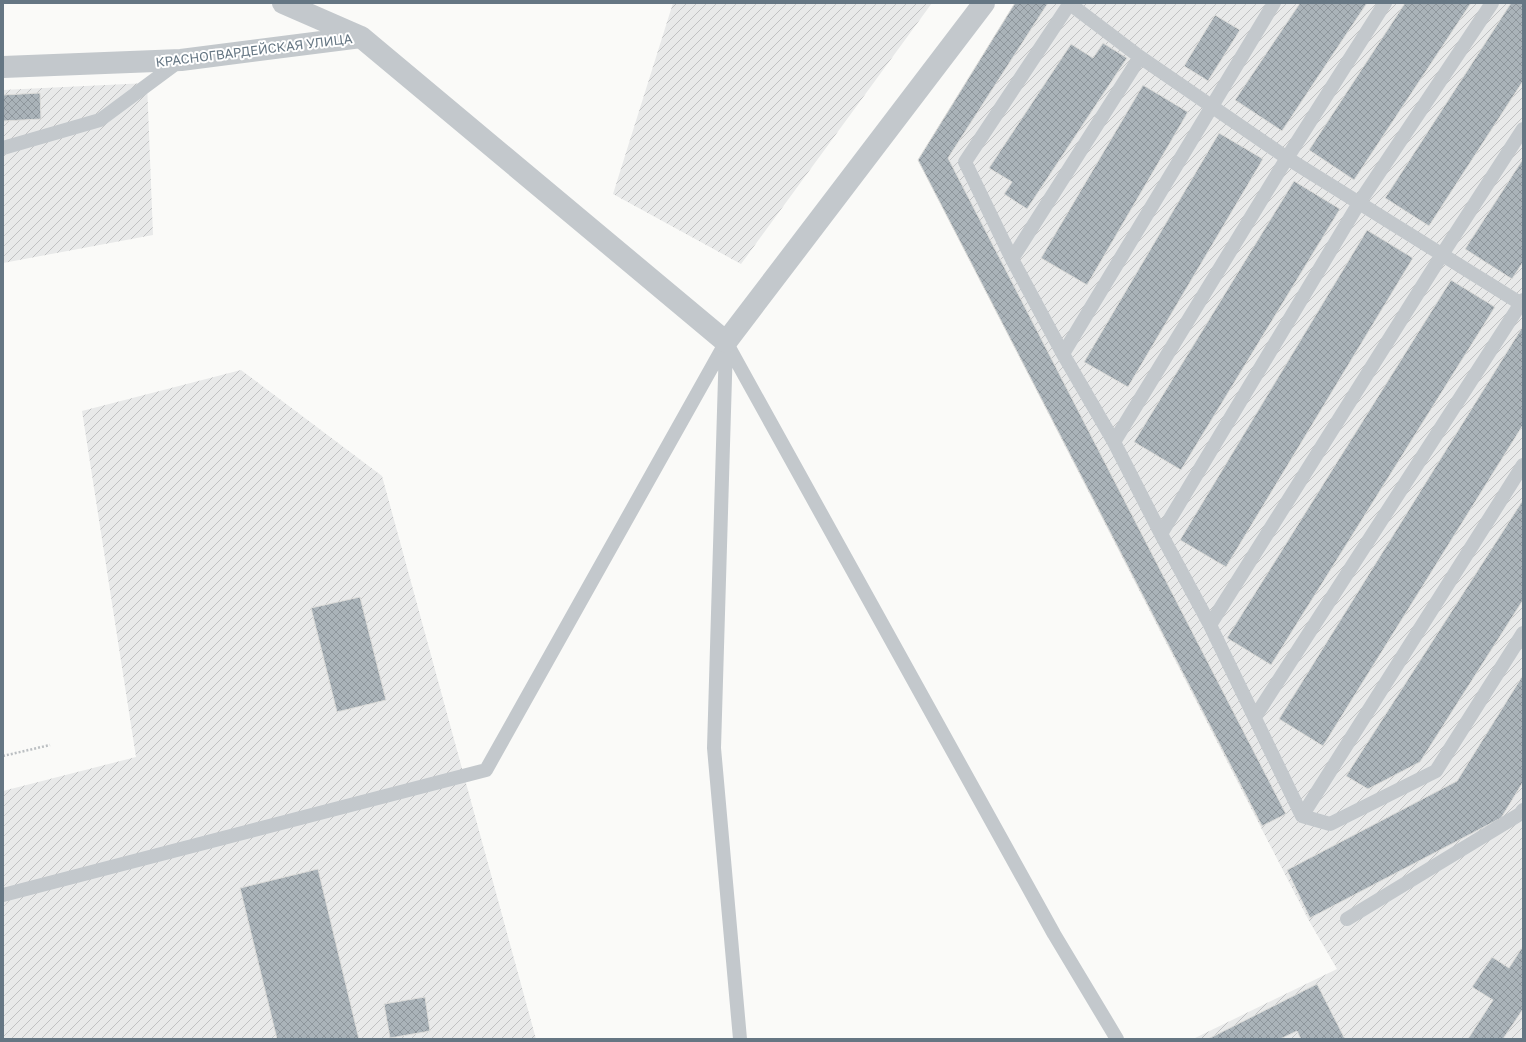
<svg xmlns="http://www.w3.org/2000/svg" width="1526" height="1042" font-family="'Golos Text',sans-serif">
	<defs>
		<pattern id="industrial-furrows" width="10" height="10" patternUnits="userSpaceOnUse"><rect width="10" height="10" fill="#e8e9e9"/><path d="M-1 1l2-2M0 10L10 0M9 11l2-2" fill="none" stroke="#c0c1c2"/></pattern>
		<pattern id="building-cross-hatch" width="8" height="8" patternUnits="userSpaceOnUse"><rect width="8" height="8" fill="#aab3b9"/><path d="M0 0l8 8M0 8l8-8" fill="none" stroke="#8e969c"/></pattern>
	</defs>
	<rect width="100%" height="100%" fill="#fafaf8"/>
	<path fill="url(#industrial-furrows)" d="M673,3H932L741,264L613,194Z
		M1015,3H1523V1039H1193L1337,969L1308,919L918,160Z
		M147,83L153,235L3,263V90Z
		M241,370L382,476L536,1039H3V791L136,757L82,411Z"/>
	<path fill="url(#building-cross-hatch)" stroke="#dcdcda" d="M1015,3H1048L948,158L1286,814L1262,826L918,160Z
		M1300,3H1367L1282,131L1235,100Z
		M1405,3H1471L1354,180L1309,150Z
		M1511,3H1523V81L1429,226L1385,198Z
		M1215,15L1240,30L1208,81L1184,66Z
		M1103,43L1127,58L1027,209L1004,194L1012,182L989,168L1071,44L1093,58Z
		M1143,85L1188,112L1087,285L1041,258Z
		M40,93L41,119L3,121V95Z
		M1219,133L1263,159L1128,387L1084,362Z
		M1523,159V262L1512,279L1465,249Z
		M1294,181L1340,209L1181,470L1134,442Z
		M1367,230L1413,258L1226,567L1180,540Z
		M1451,280L1495,307L1271,665L1227,638Z
		M1523,326V425L1323,746L1279,719Z
		M1523,500V600L1420,762L1368,789L1346,776Z
		M360,597L386,700L337,712L311,608Z
		M1523,675V782L1501,818L1310,918L1287,870L1457,781Z
		M318,869L359,1039H277L240,888Z
		M1523,946V1009L1503,1039H1468L1493,1000L1472,987L1492,957L1509,968Z
		M1317,984L1345,1039H1301L1297,1031L1280,1039H1208Z
		M425,997L430,1031L390,1038L384,1004Z"/>
	<g fill="none" stroke-linecap="round" stroke-linejoin="round">
		<path stroke="#bbbfc2" stroke-width="2.5" stroke-dasharray="2 2" stroke-linecap="butt" d="M3,756L50,745"/>
		<path stroke="#c3c8cc" stroke-width="14" d="M1070,3L965,162L1012,259L1063,354L1114,442L1161,534L1210,625L1302,816L1330,824L1436,771L1523,633
			M1070,4L1140,57L1287,158L1523,305
			M3,148L100,120L181,60
			M1012,259L1140,57
			M726,342L1054,934L1117,1039
			M726,344L714,748L740,1039
			M1063,354L1274,3
			M1114,442L1287,158L1385,3
			M1161,534L1359,203L1492,3
			M1210,625L1443,253L1523,129
			M1255,717L1523,300
			M1302,816L1523,465
			M3,895L486,770L726,342
			M1347,919L1520,814L1523,810"/>
		<path stroke="#c3c8cc" stroke-width="22" d="M283,3L361,37L726,342L984,3
			M3,67L181,60L361,37"/>
	</g>
	<g text-anchor="middle" dominant-baseline="central" stroke-width="4" stroke-linejoin="round" paint-order="stroke">
		<g font-size="13" fill="#657683" stroke="#fff">
			<text transform="translate(254 50) rotate(-7)">КРАСНОГВАРДЕЙСКАЯ УЛИЦА</text>
		</g>
	</g>
	<rect width="1526" height="1042" fill="none" stroke="#657683" stroke-width="8"/>
</svg>
